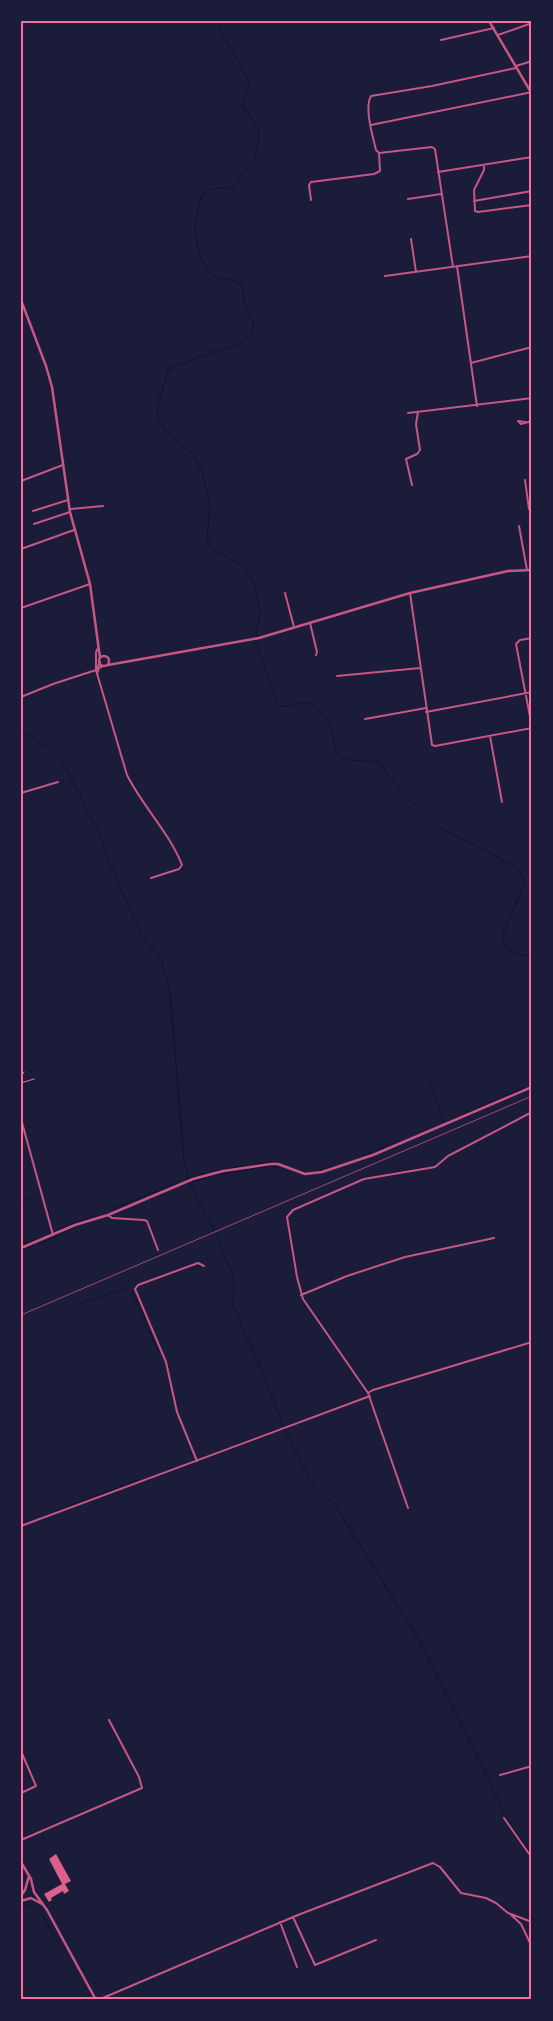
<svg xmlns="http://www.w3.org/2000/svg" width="553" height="2021" font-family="Overpass,sans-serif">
	<rect width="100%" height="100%" fill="#1b1b3a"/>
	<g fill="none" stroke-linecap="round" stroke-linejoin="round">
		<path stroke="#12122b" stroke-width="1" d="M215,21L249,81L243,105L258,129L259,137L254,161L244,171L234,187L211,189L203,194C199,202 195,223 195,232C196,244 202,268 213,275C222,281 235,278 242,285L246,309L254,325L249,337L239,345L212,352L169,369L158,403V417L164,430L191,452L202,471L210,507L207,538L211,547L244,567L255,584L260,613L255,642L278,704C289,712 302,697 315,706C322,712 330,723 332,732C335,740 333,752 342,757C354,763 368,759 380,763L401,792L441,829L486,850L510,865L521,872L525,882L504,931C497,951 517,955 532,956
			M21,731L52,750L61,760L79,792L84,807L99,831L110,863L141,934L161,959L170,991L184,1159L190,1184L214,1230
			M431,1083L444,1122
			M448,1121L524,1088
			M365,1155L399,1141
			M268,1162H272
			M254,1163H263
			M213,1171L247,1165
			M316,1172L335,1166
			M216,1175L270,1166L277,1167L279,1170
			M187,1179L206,1173
			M194,1181L208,1177
			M21,1201L36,1197
			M113,1209L178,1182
			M59,1229L96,1215
			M217,1237L234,1279L233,1305L246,1337L261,1368L286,1433L316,1490L334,1503L419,1640L492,1786L503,1813L532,1855
			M21,1245L36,1240
			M37,1245L65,1232
			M21,1250L34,1246
			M132,1291L139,1306
			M75,1305L129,1287
			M140,1310L145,1321
			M146,1324L159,1353
			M127,1484L138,1480
			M56,1511L125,1485
			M21,1908L30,1905L42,1915L63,1951"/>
	</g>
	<path fill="#dd5f8e" d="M56,1854L71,1881L65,1884L69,1891L64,1894L63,1891L51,1898L52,1900L49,1902L44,1894L62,1884L49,1859Z"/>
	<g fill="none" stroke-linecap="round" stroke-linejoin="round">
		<path stroke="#ff6b9d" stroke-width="1" d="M21,1076L24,1072
			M21,1083L34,1079"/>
		<path stroke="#c65784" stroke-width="2" d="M498,35L532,23
			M441,40L494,28
			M516,66L532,61
			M371,125L532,92
			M379,153L432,147L435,149L453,267
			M484,165V170L474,190L475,211L478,212L532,205
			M438,172L532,157
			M408,199L441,194
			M311,200L309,185L311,182L374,174L380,171L379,153L376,150C373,137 364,108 371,96L432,86L516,68
			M474,201L532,191
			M411,239L416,272
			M457,266L477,406
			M385,276L532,256
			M471,363L532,347
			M408,413L532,398
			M525,422L518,421L521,424L532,421
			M525,480L529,509L532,510
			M21,481L63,465
			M412,485L406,459L417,454L420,450L416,424L418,412
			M71,509L103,506
			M33,511L68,500
			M34,524L70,512
			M519,526L527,570
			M21,549L74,530
			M285,593L294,627
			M410,593L432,745L435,746L532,728
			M21,608L90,584
			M310,623L317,652L316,655
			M532,638L520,640L516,644L532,727
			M98,648L96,652V670L127,775C143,807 169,832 182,865L179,869L151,878
			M97,669L100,662
			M97,674L99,668L103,666
			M337,676L420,668
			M21,697L53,684L96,670
			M426,712L532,692
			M365,719L426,708
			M490,736L502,802
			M21,793L58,782
			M21,1119L53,1235
			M108,1215L112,1218L144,1220L147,1221L158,1250
			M301,1295L347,1276L405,1257L494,1238
			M368,1393L373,1390L532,1342
			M197,1461L177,1412L166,1362L135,1289L138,1285L198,1263L204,1266
			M408,1508L368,1393L303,1299L297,1277L287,1217L293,1210L364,1179L435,1167L448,1156L532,1112
			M21,1526L370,1396
			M21,1751L36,1786L21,1793
			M500,1775L532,1766
			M504,1818L532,1858
			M21,1840L142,1788L139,1777L109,1720
			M510,1914L521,1924L532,1947
			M293,1917L315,1965L376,1940
			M280,1922L297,1967
			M98,2000L298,1915L433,1863L440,1867L461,1893L486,1898L496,1903L508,1913L532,1922"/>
		<path stroke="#c65784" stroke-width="2.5" d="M489,21L532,94
			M21,300L46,366L52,387L70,512L90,584L100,658
			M99 661a5 5 0 1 1 10 0a5 5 0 1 1-10 0Z
			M108,665L259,638L410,593L508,571L532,570
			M21,1248L75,1225L108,1215L193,1179L223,1171L271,1164H278L305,1174L322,1172L373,1155L532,1087
			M21,1862L31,1879L34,1892L47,1910L96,2000
			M21,1896L25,1890L29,1876
			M21,1901L31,1898L42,1904"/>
		<path stroke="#a44b75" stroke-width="1" d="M21,1315L532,1096"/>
	</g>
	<rect width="553" height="2021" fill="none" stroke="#1b1b3a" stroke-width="45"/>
	<rect x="22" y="22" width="508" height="1976" fill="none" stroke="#ff6b9d" stroke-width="2"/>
</svg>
